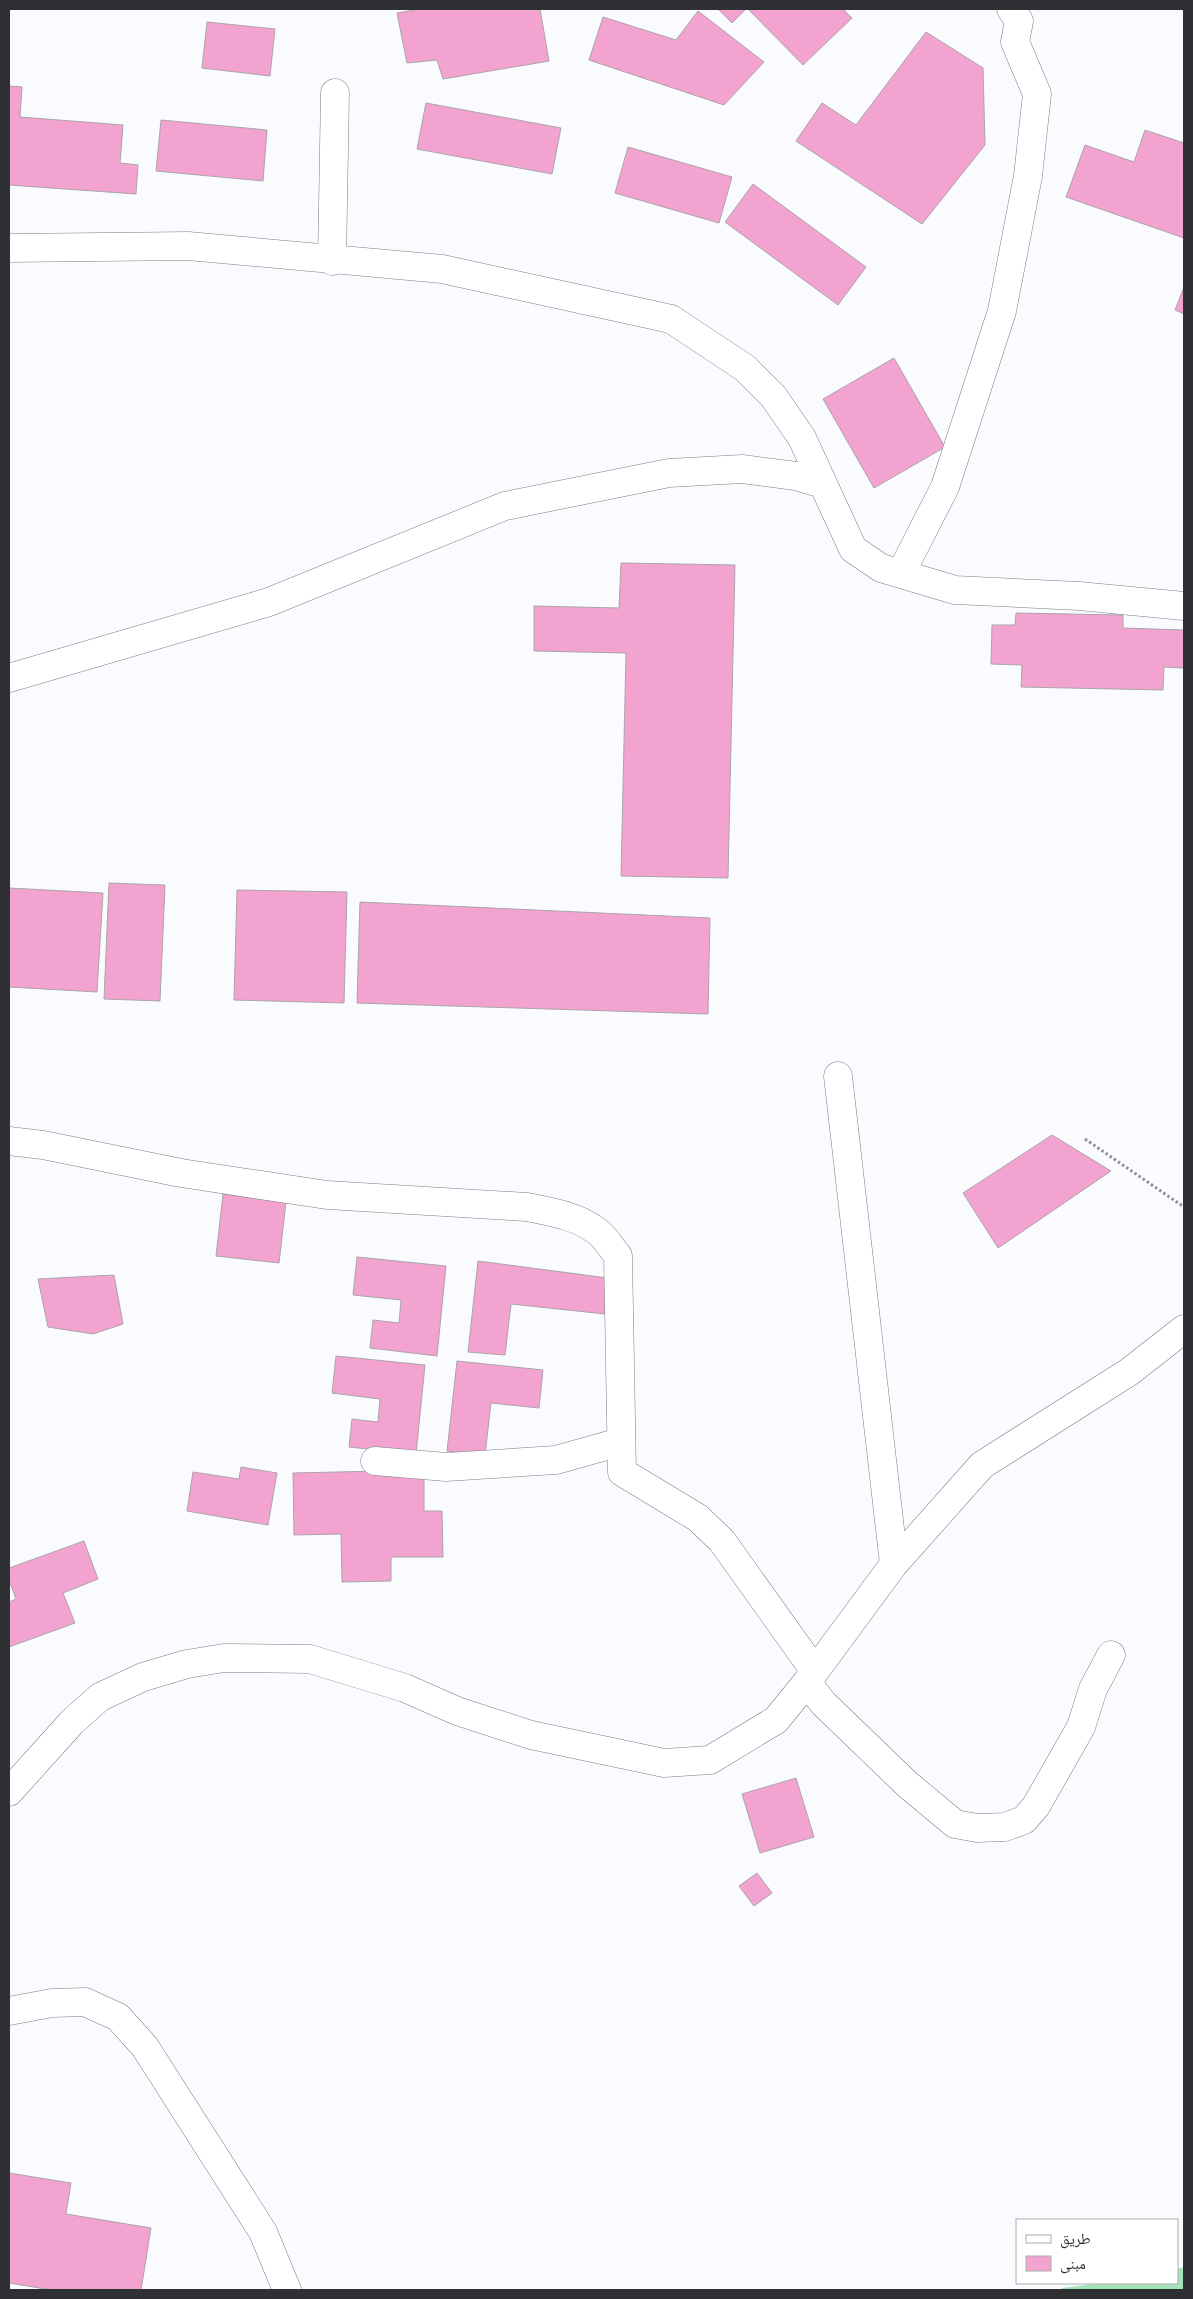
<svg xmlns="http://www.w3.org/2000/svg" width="1193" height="2299" font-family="'Exo 2','Noto Naskh Arabic',sans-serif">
	<rect width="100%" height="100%" fill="#f9fbfe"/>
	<path fill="#a3e4ba" d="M1184,2267V2290H1061L1062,2288L1101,2283H1177V2269Z"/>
	<path fill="#f2a3d0" stroke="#aba4a8" d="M420,9H540L549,61L443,79L437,60L407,63L397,13Z
		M718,9H746L732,23Z
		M748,9H843L852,18L803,65Z
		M698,11L764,62L724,105L589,60L603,17L676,40Z
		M207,22L275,29L270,76L202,68Z
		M926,32L983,68L985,145L922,224L796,141L822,103L856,125Z
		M9,86L22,87L20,117L123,125L120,163L138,165L136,194L9,185Z
		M426,103L561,128L552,174L417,149Z
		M161,120L267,130L263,181L156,171Z
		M1145,130L1184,143V238L1066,197L1085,145L1134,162Z
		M628,147L732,177L719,223L615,193Z
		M753,184L866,267L838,305L725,222Z
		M1184,287V314L1175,310Z
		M894,358L945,447L874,488L823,399Z
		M621,563L735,565L728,878L621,876L626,653L534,651V606L619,608Z
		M1016,613L1123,615V628L1184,630V668L1164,667L1163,690L1021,687L1022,665L991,664L992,625H1015Z
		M109,883L165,885L160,1001L104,999Z
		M9,888L103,893L97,992L9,987Z
		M237,890L347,892L344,1003L234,1000Z
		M360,902L710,918L708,1014L357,1003Z
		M1052,1135L1111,1171L998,1248L963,1193Z
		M223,1194L286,1202L279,1263L216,1256Z
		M357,1257L446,1266L437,1356L370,1348L373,1320L399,1323L401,1300L353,1295Z
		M478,1261L608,1278L605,1314L511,1304L505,1355L468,1352Z
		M114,1275L123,1324L93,1334L48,1327L38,1279Z
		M336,1356L425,1365L416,1454L349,1447L352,1419L378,1422L380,1399L332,1393Z
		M457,1361L543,1370L539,1408L491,1403L485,1455L447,1451Z
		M241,1467L277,1473L268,1525L187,1511L193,1472L239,1479Z
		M424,1470V1511H442L443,1557H391V1581L342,1582L341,1534L294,1535L293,1473Z
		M84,1541L98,1579L63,1593L75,1623L9,1647V1602L16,1599L9,1580V1568Z
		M796,1778L814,1837L760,1853L742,1794Z
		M757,1873L772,1893L754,1906L739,1886Z
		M9,2173L71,2183L66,2214L151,2228L141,2290H51L9,2283Z"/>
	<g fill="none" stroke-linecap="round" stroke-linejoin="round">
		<g stroke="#797e84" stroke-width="29">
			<path id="minor" d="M9,248L188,246L442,269L671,319L745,368L773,396L802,438L853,549L881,568L955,590L1079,596L1184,606
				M332,261L335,93
				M901,573L945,487L1002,311L1028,176L1037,94L1015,42L1019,21L1011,9
				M9,678L269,602L505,506L669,473L742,469L796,476L823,484
				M838,1076L894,1564
				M9,1141L43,1145L181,1173L327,1195L527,1207C552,1212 578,1216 598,1232C606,1238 612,1249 618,1256L622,1472L698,1518L722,1541L814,1670
				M375,1461L446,1467L556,1460L620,1442
				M807,1682L823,1703L907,1784L955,1824L977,1828L1005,1827L1024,1820L1036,1806L1081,1727L1093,1689L1111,1655
				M9,1792L72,1722L100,1697L143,1677L187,1664L224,1658L310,1659L405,1688L457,1711L531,1735L664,1763L710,1760L776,1720L807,1682L894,1564L982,1465L1129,1372L1184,1329
				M9,2011L52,2003L85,2002L118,2017L145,2047L263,2232L287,2290"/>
		</g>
		<path stroke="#8f9194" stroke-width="3" stroke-dasharray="2.5 2.5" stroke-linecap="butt" d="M1085,1139L1184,1207"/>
		<use href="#minor" stroke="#fff" stroke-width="28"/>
	</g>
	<rect width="1193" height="2299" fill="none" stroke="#2e3033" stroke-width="20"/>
	<rect x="1016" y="2219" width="162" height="65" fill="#ffffff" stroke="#abacad"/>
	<rect x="1026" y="2235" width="25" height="8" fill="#ffffff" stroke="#abacad"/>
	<text x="1060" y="2244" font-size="15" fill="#2e3033">طريق</text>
	<rect x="1026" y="2256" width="25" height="15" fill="#f2a3d0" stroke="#abacad"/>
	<text x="1060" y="2269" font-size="15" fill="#2e3033">مبنى</text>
</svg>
